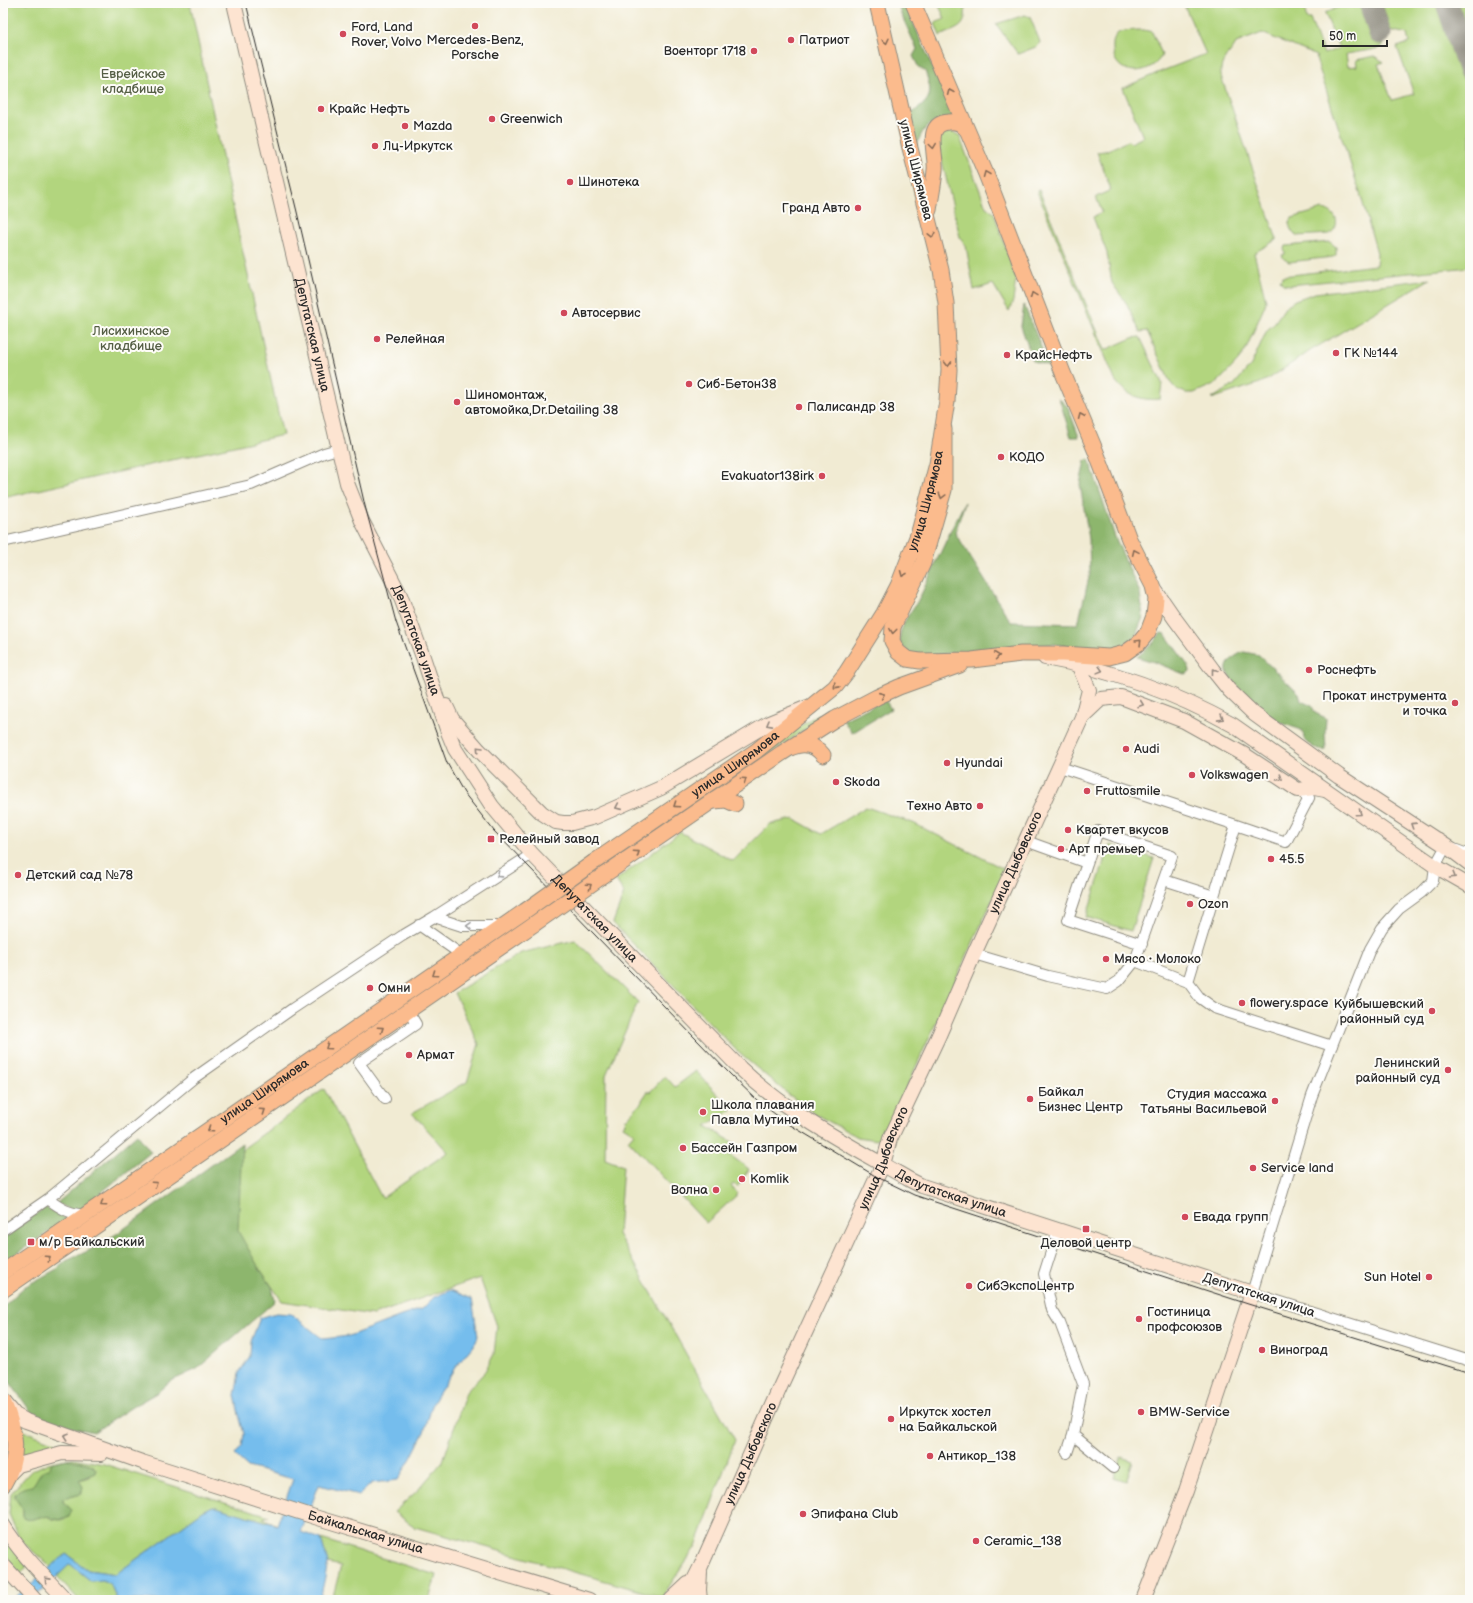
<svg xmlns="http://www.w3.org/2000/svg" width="1473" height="1603" font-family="'Balsamiq Sans',sans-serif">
	<rect width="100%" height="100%" fill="#fdfcf7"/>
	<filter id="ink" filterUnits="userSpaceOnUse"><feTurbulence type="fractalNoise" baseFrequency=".025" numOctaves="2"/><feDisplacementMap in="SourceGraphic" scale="8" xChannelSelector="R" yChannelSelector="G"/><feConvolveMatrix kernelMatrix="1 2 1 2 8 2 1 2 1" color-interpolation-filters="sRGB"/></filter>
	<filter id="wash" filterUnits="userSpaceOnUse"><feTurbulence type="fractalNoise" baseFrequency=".012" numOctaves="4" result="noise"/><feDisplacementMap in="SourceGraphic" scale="16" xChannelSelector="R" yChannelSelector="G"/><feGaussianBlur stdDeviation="0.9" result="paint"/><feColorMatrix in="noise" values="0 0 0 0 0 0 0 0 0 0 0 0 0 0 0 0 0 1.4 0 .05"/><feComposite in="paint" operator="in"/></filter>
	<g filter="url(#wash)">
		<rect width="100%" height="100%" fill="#f1ebd3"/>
		<path fill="#b2d57e" stroke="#6e8054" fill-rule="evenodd" d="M3,3H190L227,180L283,435L3,498Z
			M938,3H965V5C967,29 959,27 940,36L935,23L945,19Z
			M1189,3H1305L1306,19H1310L1324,54L1339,48L1325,13L1348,3H1363L1383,45L1377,49L1346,54L1348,67L1357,66L1356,60L1374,56L1384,62L1378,64L1392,100L1414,94L1397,47L1409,43L1407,34L1390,30L1382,3H1443L1468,81H1470V267L1289,285L1283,284L1280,280L1283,276L1376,265L1377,253L1360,193L1316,59L1317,56L1262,33L1236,43C1230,55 1219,60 1221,76L1276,237V240L1254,253L1266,301L1265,305L1245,351L1238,361L1219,381L1210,386L1194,393H1186L1176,389L1170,382L1147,331L1140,332L1127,304L1112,283L1107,253L1093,217L1102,212L1096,197L1111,190L1097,152L1105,151L1128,141L1131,143L1143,137L1123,88L1162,71L1206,54L1184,5Z
			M1456,3H1470V48Z
			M1025,15L1030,17L1040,42L1038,46L1018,54L996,24Z
			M1144,30L1152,32L1162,54C1155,75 1111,81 1113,45C1113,40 1115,34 1120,32C1127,30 1137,30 1144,30Z
			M951,132L959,135L986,207L994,213L1016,279L1013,301L1009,311L993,284L974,290L966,246L960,237L939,148L938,138L944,134Z
			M1039,190L1105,350L1132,338L1140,337L1162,383L1160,399C1142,401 1126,396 1115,380L1037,191Z
			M1323,209C1336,212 1342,224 1330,234L1297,236L1291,230L1289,224L1292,218Z
			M1330,242L1336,247V255L1333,257L1289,262L1284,259L1282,255L1285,254L1284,248L1286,246Z
			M1430,279L1310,351L1270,378L1260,383L1211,399L1234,385L1251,365L1267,330L1273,325L1286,306L1295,300L1315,293Z
			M818,714L820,719L649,836L618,853L644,832Z
			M866,807L913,823L1006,870L887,1130L877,1140L858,1137L817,1115L788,1094L739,1053L613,923L624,893L616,880L680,832L733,861L770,824L794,819L821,834Z
			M1110,845L1154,858L1131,931L1086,917Z
			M575,940L638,1002L606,1075L605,1159L623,1166L618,1234L735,1440L696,1546L662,1597L415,1527L394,1512L418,1490L443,1461L466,1392L484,1373L494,1354L497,1326L480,1278L373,1315L282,1301L258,1266L227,1241L226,1176L244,1148L324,1089L382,1198L448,1152L412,1113L467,1082L479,1044L454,993L521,953Z
			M696,1071L732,1110L706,1126L734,1143L727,1153L749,1169L737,1187L734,1184L731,1186L738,1194L706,1223L628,1140L634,1133L623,1126L626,1121L625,1120L642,1102V1100L648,1091L650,1092L665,1076L675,1087Z
			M19,1429L58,1444L21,1455Z
			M1121,1457L1133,1461L1126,1481L1114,1477Z
			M72,1458L104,1464L269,1516L263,1518L277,1525L213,1506L203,1511L116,1574L88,1570L66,1554L51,1567L20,1540L9,1514L11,1493L31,1471L48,1463ZM79,1461L94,1466L89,1477L79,1480L77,1495L63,1499V1502L69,1507V1517C59,1523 53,1518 44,1517C37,1517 30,1518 23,1518V1510L15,1493L32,1486L37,1481L42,1471Z
			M3,1537L27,1566L20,1575L3,1558Z
			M321,1539L436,1575L429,1600H332L341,1566L328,1563Z
			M70,1564L91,1581L103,1580L111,1585L117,1600H79L57,1576Z"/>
		<path fill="#8db66d" stroke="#5c704c" d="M898,3H905L954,117C930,123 925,122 916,147L909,115C931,100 934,96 925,71L919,68L913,56L917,49L901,14Z
			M1024,305L1049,366L1033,361L1021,326Z
			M1059,398L1068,407L1079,437H1071Z
			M1089,459L1115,537L1140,593L1143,617L1136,635L1125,644L1113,649L1097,650L1053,644L982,649L920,657C912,655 902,650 900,641C899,636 901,630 903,625C907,615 915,607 920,597C935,565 949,533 965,502L955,533L1011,622L1078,624L1090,573L1089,539L1080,484L1085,461Z
			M1161,633L1165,634L1189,667L1190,671L1188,673L1184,674L1154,662L1137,657L1151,645Z
			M1244,652L1259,655L1299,694L1301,701L1312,706L1315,713L1326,718L1325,733L1326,750C1317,752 1310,745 1304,739L1303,731C1296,727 1287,726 1280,722C1269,717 1229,683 1227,671C1225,662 1237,654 1244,652Z
			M885,700L891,709L852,733L843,720Z
			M137,1134L151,1152L76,1213L57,1203Z
			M242,1143L238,1231L258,1266L272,1287L275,1301L197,1369L169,1382L158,1392L132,1407L94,1432L65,1426L34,1416L9,1381L3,1369V1307L24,1287L57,1269L66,1261L90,1250L118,1233Z
			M46,1207L67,1219L3,1263V1237Z
			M67,1459L90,1464L96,1469L95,1473L79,1480L83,1487L81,1494L63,1499V1502L72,1510L69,1517C59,1523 53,1517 43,1517C36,1517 30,1522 23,1518V1510L14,1496C17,1489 25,1487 32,1486C38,1480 39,1469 49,1469L52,1462Z"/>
		<path fill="#74bded" stroke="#50748c" d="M451,1290L472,1299L478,1336L476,1342L454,1369L433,1403L424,1432L411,1458L398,1480L372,1483L359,1495L319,1485L301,1532L321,1539L328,1563L320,1600H117L111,1585L103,1580L91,1581L70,1564L32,1600H12L66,1554L88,1570L116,1574L203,1511L213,1506L277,1525L293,1479L248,1467L235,1455L242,1446L244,1434L239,1415L235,1395L239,1373L250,1356L251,1341L260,1318L276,1313L291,1314L323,1339L349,1336L401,1316L422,1309L434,1297Z"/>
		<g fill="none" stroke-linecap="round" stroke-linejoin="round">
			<path stroke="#8e8b7f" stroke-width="23" d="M1370,3L1380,33
				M1447,3L1469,69"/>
		</g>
	</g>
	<g filter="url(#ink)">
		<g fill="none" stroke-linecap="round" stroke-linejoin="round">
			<g stroke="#8e8b7f" stroke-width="12">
				<path id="street" d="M3,542L251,485L324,453L338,449
					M1060,767L1236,825L1214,896L1164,880
					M1236,825L1286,842L1309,798L1298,790
					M1470,855L1446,846L1435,866L1433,881L1421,893L1399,909L1382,928L1370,949L1312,1096L1252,1293L1470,1361
					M1087,863L1068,920L1142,944
					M434,917L462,926H503
					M419,925L462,955
					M974,954L1048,976L1107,989L1119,981L1135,961L1172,856L1098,831L1087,863L1026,841
					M1135,961L1188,982L1214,896
					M1188,982L1200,998L1214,1008L1332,1046
					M385,1099L359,1063L416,1024L408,1011
					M48,1199C61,1209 70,1214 87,1215
					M3,1230L48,1199L194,1078L292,1009L402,936L434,917L532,854
					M1058,1230L1044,1274L1052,1310L1060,1323L1083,1384L1073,1435L1113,1468
					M1067,1453L1073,1435"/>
			</g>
			<g stroke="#8e8b7f" stroke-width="16">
				<g id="secondary">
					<path id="s1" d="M234,3L347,483L362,521L400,595L423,657L448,732L455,749L492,806L532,854L740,1068C789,1115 851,1146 910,1180L922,1186L1252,1293L1186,1491L1143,1600"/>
					<path d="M1153,587L1175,619L1213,670L1229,690L1254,714L1339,776L1446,846L1470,864"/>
					<path d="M1045,658C1112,670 1173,692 1233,725L1435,866L1470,886"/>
					<path d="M446,706L452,719L479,750L542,813L556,822L563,823H572L595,817L661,788L769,723L808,707"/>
					<path d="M1083,716L1101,699L1121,697L1184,721L1245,755L1298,790L1314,788L1325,790"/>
					<path id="s2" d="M4,1402L15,1415L26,1421L142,1462L318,1518L589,1600"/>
					<path d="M9,1474L18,1465L62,1453L101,1454"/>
					<path d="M3,1525C20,1553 44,1576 66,1600"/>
					<path d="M3,1565L35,1600"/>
					<path d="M671,1600L688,1584"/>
					<path id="s3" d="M684,1600L701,1566L781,1385L883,1164L890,1139L939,1035L974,954L1082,717L1089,690L1078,664"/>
					<path d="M700,1600L699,1590L700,1572"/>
				</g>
			</g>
			<g stroke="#8e8b7f" stroke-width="17">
				<g id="primary">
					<path d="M913,3L986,174L1063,373L1096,452L1129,539L1153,586L1156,599L1154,616L1148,632L1139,643L1125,653L1109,657L1063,654H1021L972,660L920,661L907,659L898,652L892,641L893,627L923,563L944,490V429"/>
					<path d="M929,210C931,197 934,183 935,170C937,155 923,123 949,122C955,121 961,123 965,128"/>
					<path d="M793,747C805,742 815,745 823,755"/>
					<path d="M714,801L726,800L735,804"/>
					<path id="s4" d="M594,862L756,751L835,687L846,673L884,613L898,586L919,532L937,464L947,401L949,370L946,303L941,270L910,148L877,3"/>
					<path d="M604,875L782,753L835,719L877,697L899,687L960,665"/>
					<path id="s5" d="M3,1272L525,911"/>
					<path d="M3,1290L534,924"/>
					<path d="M3,1401C16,1431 21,1456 3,1485"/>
				</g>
			</g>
			<use href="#street" stroke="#fff" stroke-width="10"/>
			<use href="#secondary" stroke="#fde4d1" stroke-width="14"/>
			<use href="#primary" stroke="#fbbb8d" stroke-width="15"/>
			<path stroke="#2b2b2b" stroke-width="1" d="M246,3L297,212L365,506L396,622L447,763L464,793L494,831L730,1074L759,1102L787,1123L877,1177L914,1195L935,1202L1248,1304L1470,1373"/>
			<g stroke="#8e8b7f" stroke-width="17" stroke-linecap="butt">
				<path id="primary-bridge" d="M525,911L594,862
					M534,924L604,875"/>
			</g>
			<use href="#primary-bridge" stroke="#fbbb8d" stroke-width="15"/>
		</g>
		<defs><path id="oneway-chevron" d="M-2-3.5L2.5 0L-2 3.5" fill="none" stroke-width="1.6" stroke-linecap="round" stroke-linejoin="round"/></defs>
		<g stroke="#896c57">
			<use href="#oneway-chevron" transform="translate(886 41) rotate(77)"/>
			<use href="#oneway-chevron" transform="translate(950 92) rotate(-113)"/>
			<use href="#oneway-chevron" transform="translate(933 146) rotate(82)"/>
			<use href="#oneway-chevron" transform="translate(986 174) rotate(-112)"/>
			<use href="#oneway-chevron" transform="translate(932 235) rotate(77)"/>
			<use href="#oneway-chevron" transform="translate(1033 295) rotate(-111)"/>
			<use href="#oneway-chevron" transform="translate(948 364) rotate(89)"/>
			<use href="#oneway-chevron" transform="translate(1081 416) rotate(-113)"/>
			<use href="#oneway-chevron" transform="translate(942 496) rotate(105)"/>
			<use href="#oneway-chevron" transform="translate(1135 552) rotate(-114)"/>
			<use href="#oneway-chevron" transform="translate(903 574) rotate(112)"/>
			<use href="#oneway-chevron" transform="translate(893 631) rotate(97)"/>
			<use href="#oneway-chevron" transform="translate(1139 642) rotate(-45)"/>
			<use href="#oneway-chevron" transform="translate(997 656) rotate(-8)"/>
			<use href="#oneway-chevron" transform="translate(836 686) rotate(132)"/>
			<use href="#oneway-chevron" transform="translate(882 695) rotate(-24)"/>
			<use href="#oneway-chevron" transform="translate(744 780) rotate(-35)"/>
			<use href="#oneway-chevron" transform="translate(676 805) rotate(146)"/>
			<use href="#oneway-chevron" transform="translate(637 853) rotate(-34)"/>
			<use href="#oneway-chevron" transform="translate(589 886) rotate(-35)"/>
			<use href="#oneway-chevron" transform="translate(435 974) rotate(145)"/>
			<use href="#oneway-chevron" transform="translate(381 1029) rotate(-34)"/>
			<use href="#oneway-chevron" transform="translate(328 1047) rotate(145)"/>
			<use href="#oneway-chevron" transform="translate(263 1111) rotate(-34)"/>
			<use href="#oneway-chevron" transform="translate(210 1129) rotate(145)"/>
			<use href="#oneway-chevron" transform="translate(155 1184) rotate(-34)"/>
			<use href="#oneway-chevron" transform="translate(103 1204) rotate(145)"/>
			<use href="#oneway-chevron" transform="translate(48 1258) rotate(-34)"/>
		</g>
		<g stroke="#94887e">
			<use href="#oneway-chevron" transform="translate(1100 670) rotate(15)"/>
			<use href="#oneway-chevron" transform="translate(1214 671) rotate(-128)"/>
			<use href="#oneway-chevron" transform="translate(1141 704) rotate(19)"/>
			<use href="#oneway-chevron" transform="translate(1221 718) rotate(29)"/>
			<use href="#oneway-chevron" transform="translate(769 724) rotate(151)"/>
			<use href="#oneway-chevron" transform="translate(479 749) rotate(-133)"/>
			<use href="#oneway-chevron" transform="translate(1280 778) rotate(33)"/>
			<use href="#oneway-chevron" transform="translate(618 807) rotate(156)"/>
			<use href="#oneway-chevron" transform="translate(1359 813) rotate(35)"/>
			<use href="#oneway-chevron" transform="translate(1413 825) rotate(-147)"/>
			<use href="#oneway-chevron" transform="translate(1453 876) rotate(30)"/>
			<use href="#oneway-chevron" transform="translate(66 1436) rotate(-161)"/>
			<use href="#oneway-chevron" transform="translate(47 1580) rotate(-132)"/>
		</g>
		<g stroke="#a0a0a0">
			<use href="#oneway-chevron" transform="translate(499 875) rotate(147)"/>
			<use href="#oneway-chevron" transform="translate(469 926) rotate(-179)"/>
		</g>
	</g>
	<g fill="#d1495b" stroke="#fdfcf7" stroke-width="1.5">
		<circle cx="475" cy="26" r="4"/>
		<circle cx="343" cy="34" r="4"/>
		<circle cx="791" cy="40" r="4"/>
		<circle cx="754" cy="51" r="4"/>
		<circle cx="321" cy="109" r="4"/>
		<circle cx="492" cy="119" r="4"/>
		<circle cx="405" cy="126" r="4"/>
		<circle cx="375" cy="146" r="4"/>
		<circle cx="570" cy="182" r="4"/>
		<circle cx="858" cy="208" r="4"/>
		<circle cx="564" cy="313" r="4"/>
		<circle cx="377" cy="339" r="4"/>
		<circle cx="1336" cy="353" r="4"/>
		<circle cx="1007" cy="355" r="4"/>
		<circle cx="689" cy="384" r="4"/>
		<circle cx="457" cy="402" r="4"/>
		<circle cx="799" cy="407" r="4"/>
		<circle cx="1001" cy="457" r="4"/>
		<circle cx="822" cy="476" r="4"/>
		<circle cx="1309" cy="670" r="4"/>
		<circle cx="1455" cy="703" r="4"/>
		<circle cx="1126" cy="749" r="4"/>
		<circle cx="947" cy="763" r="4"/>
		<circle cx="1192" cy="775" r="4"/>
		<circle cx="836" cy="782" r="4"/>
		<circle cx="1087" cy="791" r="4"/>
		<circle cx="980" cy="806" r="4"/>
		<circle cx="1068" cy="830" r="4"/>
		<rect x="487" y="835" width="8" height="8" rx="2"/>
		<circle cx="1061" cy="849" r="4"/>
		<circle cx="1271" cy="859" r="4"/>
		<circle cx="18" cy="875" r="4"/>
		<circle cx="1190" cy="904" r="4"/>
		<circle cx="1106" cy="959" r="4"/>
		<circle cx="370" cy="988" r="4"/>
		<circle cx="1242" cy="1003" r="4"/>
		<circle cx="1432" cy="1011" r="4"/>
		<circle cx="409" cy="1055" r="4"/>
		<circle cx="1448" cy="1070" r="4"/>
		<circle cx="1030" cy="1099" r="4"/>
		<circle cx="1275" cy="1101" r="4"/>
		<circle cx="703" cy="1112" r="4"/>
		<circle cx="683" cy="1148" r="4"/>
		<circle cx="1253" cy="1168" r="4"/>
		<circle cx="742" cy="1179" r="4"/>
		<circle cx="716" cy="1190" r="4"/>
		<circle cx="1185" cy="1217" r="4"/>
		<rect x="1082" y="1225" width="8" height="8" rx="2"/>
		<rect x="27" y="1238" width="8" height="8" rx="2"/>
		<circle cx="1429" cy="1277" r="4"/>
		<circle cx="969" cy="1286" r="4"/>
		<circle cx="1139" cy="1319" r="4"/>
		<circle cx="1262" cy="1350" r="4"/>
		<circle cx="1141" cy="1412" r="4"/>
		<circle cx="891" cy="1419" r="4"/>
		<circle cx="930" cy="1456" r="4"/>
		<circle cx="803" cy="1514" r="4"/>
		<circle cx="976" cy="1541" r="4"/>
	</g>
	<g text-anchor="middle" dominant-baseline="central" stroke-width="4" stroke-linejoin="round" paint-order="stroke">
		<g font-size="13" fill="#2b2b2b" stroke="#fdfcf7" text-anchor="start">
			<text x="351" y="27">Ford, Land<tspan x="351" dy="15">Rover, Volvo</tspan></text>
			<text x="475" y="40" text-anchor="middle">Mercedes-Benz,<tspan x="475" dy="15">Porsche</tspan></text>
			<text x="799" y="40">Патриот</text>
			<text x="746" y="51" text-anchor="end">Военторг 1718</text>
			<text x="329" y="109">Крайс Нефть</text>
			<text x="500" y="119">Greenwich</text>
			<text x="413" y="126">Mazda</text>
			<text x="383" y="146">Лц-Иркутск</text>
			<text x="578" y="182">Шинотека</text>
			<text x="850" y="208" text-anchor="end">Гранд Авто</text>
			<text x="572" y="313">Автосервис</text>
			<text x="385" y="339">Релейная</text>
			<text x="1344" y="353">ГК №144</text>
			<text x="1015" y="355">КрайсНефть</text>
			<text x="697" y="384">Сиб-Бетон38</text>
			<text x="465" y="395">Шиномонтаж,<tspan x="465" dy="15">автомойка,Dr.Detailing 38</tspan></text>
			<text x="807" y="407">Палисандр 38</text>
			<text x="1009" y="457">КОДО</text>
			<text x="814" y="476" text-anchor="end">Evakuator138irk</text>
			<text x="1317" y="670">Роснефть</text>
			<text x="1447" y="696" text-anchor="end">Прокат инструмента<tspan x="1447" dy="15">и точка</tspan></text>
			<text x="1134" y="749">Audi</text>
			<text x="955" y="763">Hyundai</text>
			<text x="1200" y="775">Volkswagen</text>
			<text x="844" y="782">Skoda</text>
			<text x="1095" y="791">Fruttosmile</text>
			<text x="972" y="806" text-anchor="end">Техно Авто</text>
			<text x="1076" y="830">Квартет вкусов</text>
			<text x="499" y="839">Релейный завод</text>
			<text x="1069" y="849">Арт премьер</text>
			<text x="1279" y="859">45.5</text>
			<text x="26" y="875">Детский сад №78</text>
			<text x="1198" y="904">Ozon</text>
			<text x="1114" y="959">Мясо • Молоко</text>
			<text x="378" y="988">Омни</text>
			<text x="1250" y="1003">flowery.space</text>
			<text x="1424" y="1004" text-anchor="end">Куйбышевский<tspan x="1424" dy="15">районный суд</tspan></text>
			<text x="417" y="1055">Армат</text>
			<text x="1440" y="1063" text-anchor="end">Ленинский<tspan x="1440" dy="15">районный суд</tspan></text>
			<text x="1038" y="1092">Байкал<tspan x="1038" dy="15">Бизнес Центр</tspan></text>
			<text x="1267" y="1094" text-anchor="end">Студия массажа<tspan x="1267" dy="15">Татьяны Васильевой</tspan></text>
			<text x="711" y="1105">Школа плавания<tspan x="711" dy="15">Павла Мутина</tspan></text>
			<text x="691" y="1148">Бассейн Газпром</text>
			<text x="1261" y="1168">Service land</text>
			<text x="750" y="1179">Komlik</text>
			<text x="708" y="1190" text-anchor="end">Волна</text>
			<text x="1193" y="1217">Евада групп</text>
			<text x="39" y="1242">м/р Байкальский</text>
			<text x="1086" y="1243" text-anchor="middle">Деловой центр</text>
			<text x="1421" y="1277" text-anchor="end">Sun Hotel</text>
			<text x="977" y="1286">СибЭкспоЦентр</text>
			<text x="1147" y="1312">Гостиница<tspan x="1147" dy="15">профсоюзов</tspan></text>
			<text x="1270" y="1350">Виноград</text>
			<text x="899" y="1412">Иркутск хостел<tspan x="899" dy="15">на Байкальской</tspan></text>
			<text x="1149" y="1412">BMW-Service</text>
			<text x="938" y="1456">Антикор_138</text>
			<text x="811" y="1514">Эпифана Club</text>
			<text x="984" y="1541">Сeramic_138</text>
		</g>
		<g font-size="13" fill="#545e44" stroke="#fdfcf7">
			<text x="133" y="74">Еврейское<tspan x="133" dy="15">кладбище</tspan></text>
			<text x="131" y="331">Лисихинское<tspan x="131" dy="15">кладбище</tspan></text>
		</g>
		<g font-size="13" fill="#2b2b2b" stroke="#fdfcf7">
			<text transform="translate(916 170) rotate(76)">улица Ширямова</text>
			<text stroke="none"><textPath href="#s1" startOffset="341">Депутатская улица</textPath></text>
			<text stroke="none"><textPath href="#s4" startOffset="507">улица Ширямова</textPath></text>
			<text stroke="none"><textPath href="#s1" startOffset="665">Депутатская улица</textPath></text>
			<text stroke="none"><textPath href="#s4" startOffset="172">улица Ширямова</textPath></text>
			<text stroke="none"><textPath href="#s3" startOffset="809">улица Дыбовского</textPath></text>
			<text stroke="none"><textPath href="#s1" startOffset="1001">Депутатская улица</textPath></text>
			<text stroke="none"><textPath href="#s5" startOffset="318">улица Ширямова</textPath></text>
			<text stroke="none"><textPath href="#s3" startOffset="485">улица Дыбовского</textPath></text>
			<text stroke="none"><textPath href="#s1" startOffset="1457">Депутатская улица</textPath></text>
			<text transform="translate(1259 1295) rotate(18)">Депутатская улица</text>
			<text stroke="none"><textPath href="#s3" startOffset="161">улица Дыбовского</textPath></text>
			<text stroke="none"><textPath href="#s2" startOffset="387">Байкальская улица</textPath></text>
		</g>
	</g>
	<rect width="1473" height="1603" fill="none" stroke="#fdfcf7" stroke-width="16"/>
	<path d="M1323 40v6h64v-6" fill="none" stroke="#2b2b2b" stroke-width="2"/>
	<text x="1329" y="40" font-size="12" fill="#2b2b2b" stroke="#fdfcf7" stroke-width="3" paint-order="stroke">50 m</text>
</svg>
